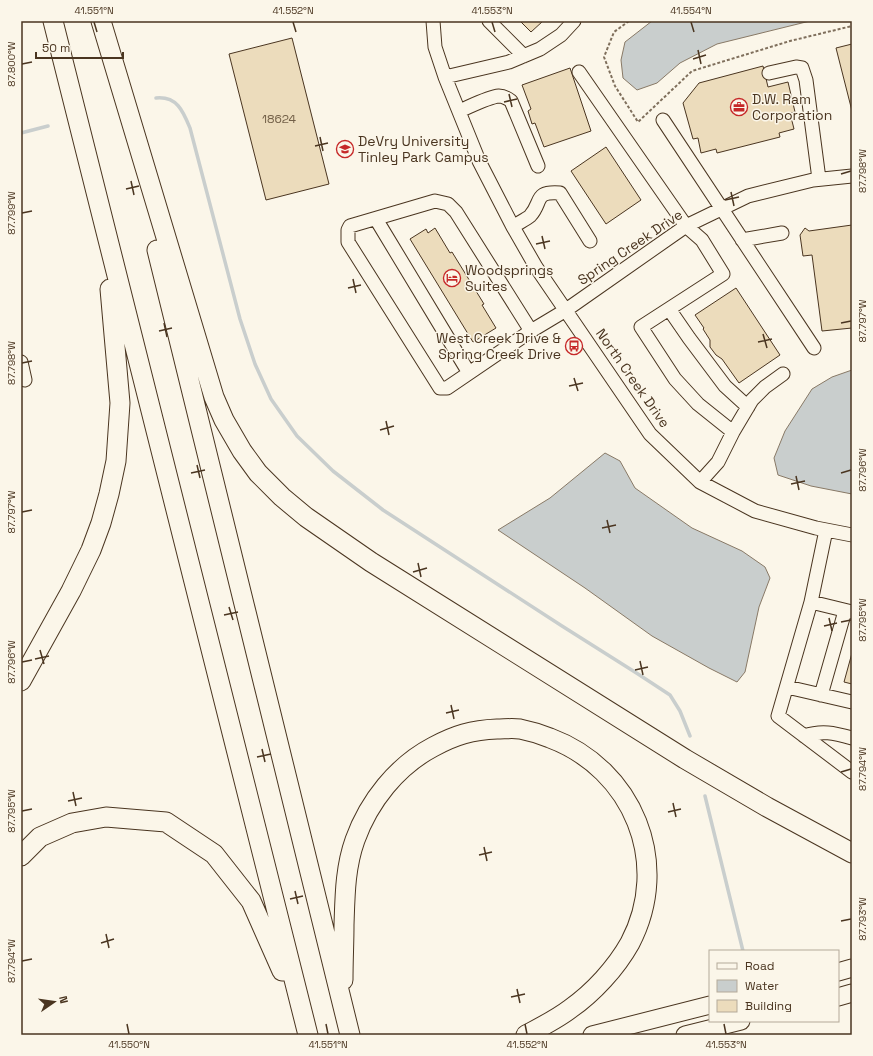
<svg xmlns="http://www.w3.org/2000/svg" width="873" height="1056" font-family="'Space Grotesk',sans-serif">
	<rect width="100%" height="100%" fill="#fbf6e9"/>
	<path fill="#c9cecd" stroke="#887966" d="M652,21H810L717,44L680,63L657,83L637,90L623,78L621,60L625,42Z
		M852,370V494L811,486L778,475L774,458L785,431L812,389L832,377Z
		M605,453L620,461L635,488L692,528L742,551L765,567L770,578L759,607L745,672L737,682L709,668L652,636L585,588L498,530L550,498Z"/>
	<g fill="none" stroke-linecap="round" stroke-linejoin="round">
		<path stroke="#c9cecd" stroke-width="3.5" d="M156,98C177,96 183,111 190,128L240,319L255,364L271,399L297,436L333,471L383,510L562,626L638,674L670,695L680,711L690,736
			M21,133L48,126
			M705,796L743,951"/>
	</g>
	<path fill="#ecdcbc" stroke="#4a3520" d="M520,21H543L531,32Z
		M292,38L329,184L266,200L229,54Z
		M852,44V111L836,48Z
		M763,66L768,87L788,82L795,112L790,113L794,129L779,133L780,137L717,153L716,149L701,153L698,138L693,139L683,103L699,83Z
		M570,68L591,131L544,147L535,123L532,124L528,111L531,109L522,85Z
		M606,147L641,200L606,224L571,171Z
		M852,225V328L822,331L812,255L803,256L800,235L805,228L809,231Z
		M435,228L450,253L452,252L484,304L482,305L496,328L473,342L410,239L426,229L428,233Z
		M736,288L780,355L739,383L722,359L716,355L710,347V340L703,329L704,328L695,315Z
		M852,653V684L844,682Z"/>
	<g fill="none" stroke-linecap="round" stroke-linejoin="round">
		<g stroke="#4a3520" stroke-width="15">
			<path id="minor" d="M433,21L435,47L445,77L479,161L513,227L536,267L650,434L700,482L755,511L816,528L852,535
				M489,21L524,56
				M579,72L686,226L702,240L723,274L641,327L675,379L698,404L733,432L718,462L700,482
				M769,73L796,67L802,68L806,80L819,179
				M445,77L509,62L540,49L561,35L574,21
				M459,111C469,107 488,97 499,96C503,96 507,98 511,101L538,166
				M663,120L814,348
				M376,219L469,373
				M513,227C518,223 525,220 530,216C543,202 533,191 560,193L590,241
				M742,240L782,233
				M669,309L689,338L725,386L748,407
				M531,331L456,212L448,204L435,201L350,226L348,230V242L440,388H447L531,331L566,310L686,226L748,196L813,180L852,176
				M21,362L25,380
				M733,432L752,400L765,387L783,374
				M826,530L811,602L778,716L852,772
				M811,602L852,612
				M787,687L852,702
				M821,695L845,611
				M804,736C822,730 834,733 852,738"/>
		</g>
		<g stroke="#4a3520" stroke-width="19">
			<path id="major" d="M838,972L852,968
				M838,997L852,993
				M592,1035L710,1005
				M685,1035L741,1021"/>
		</g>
		<g stroke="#4a3520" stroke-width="21">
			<path id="highway" d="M53,21L308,1035
				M101,21L214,397L224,420L242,451L258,473L282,497L306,517L371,562L685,759L767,807L852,853
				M157,250L350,1035
				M21,681L71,591L91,550L101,523L109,494L116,461L120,403L110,289
				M21,856L40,837L72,823L106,817L166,822L214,854L251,901L282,971
				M343,980C343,961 344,943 344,925C345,896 345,868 355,840C369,801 397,766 433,747C455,735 472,730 497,729C504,729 512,728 520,729C530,731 540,734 550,738C633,769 672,863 630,943C616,968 593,993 570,1009C557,1019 541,1027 526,1035"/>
		</g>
		<path stroke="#7f6f5c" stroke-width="2" stroke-dasharray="3 2" stroke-linecap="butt" d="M629,21L614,32L604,57L615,86L638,122L692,71L790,41L852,26"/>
		<use href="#minor" stroke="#fbf6e9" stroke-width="13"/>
		<use href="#major" stroke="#fbf6e9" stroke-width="17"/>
		<use href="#highway" stroke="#fbf6e9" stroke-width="19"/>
	</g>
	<path fill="none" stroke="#4a3520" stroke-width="1.5" d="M94,22L97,32M293,22L296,32M492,22L495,32M691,22L694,32M698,50L701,64M693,59L706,55M22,64L32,62M509,94L512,107M504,102L517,99M320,137L323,151M315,146L328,143M841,174L851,171M131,181L134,195M126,189L139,186M731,192L734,206M725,200L739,197M22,213L32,211M542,236L545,249M536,244L550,241M353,279L356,293M348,288L361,285M164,323L167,337M841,323L851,321M159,331L172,328M763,334L767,348M758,342L772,339M22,363L32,361M574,378L578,391M569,386L583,383M386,421L389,435M380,430L394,426M197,465L200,478M191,473L205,470M841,473L851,470M796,476L799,490M791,484L805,481M22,512L32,510M607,520L610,533M602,528L616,525M418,563L421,577M413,572L427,568M229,607L233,620M224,615L238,612M829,618L832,631M841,622L851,620M824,626L837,623M40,650L44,664M35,659L49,656M640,661L643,675M22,662L32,660M635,670L648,667M451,705L454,719M446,713L459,710M262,749L265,762M257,757L271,754M841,772L851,769M73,792L76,806M68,801L82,798M673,803L676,817M22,811L32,809M668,812L681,809M484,847L487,861M479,855L492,852M295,891L298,904M290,899L303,896M841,921L851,919M106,934L109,948M101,943L114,939M22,961L32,959M517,989L520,1003M511,997L525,994M127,1024L129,1034M326,1024L328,1034M525,1024L527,1034M724,1024L726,1034"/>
	<defs>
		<g id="office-ring" transform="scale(0.9)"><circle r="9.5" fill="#fbf6e9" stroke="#c62828" stroke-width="1.5"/><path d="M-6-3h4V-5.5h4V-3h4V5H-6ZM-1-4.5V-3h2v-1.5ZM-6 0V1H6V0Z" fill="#c62828"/></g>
		<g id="university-ring" transform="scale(0.9)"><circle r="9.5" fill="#fbf6e9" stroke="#c62828" stroke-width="1.5"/><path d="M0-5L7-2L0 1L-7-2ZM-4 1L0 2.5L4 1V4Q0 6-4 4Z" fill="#c62828"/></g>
		<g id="hotel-ring" transform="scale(0.9)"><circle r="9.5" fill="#fbf6e9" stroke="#c62828" stroke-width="1.5"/><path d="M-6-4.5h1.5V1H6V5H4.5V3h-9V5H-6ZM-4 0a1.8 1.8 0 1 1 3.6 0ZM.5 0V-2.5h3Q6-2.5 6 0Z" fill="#c62828"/></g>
		<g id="bus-ring" transform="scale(0.9)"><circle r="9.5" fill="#fbf6e9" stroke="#c62828" stroke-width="1.5"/><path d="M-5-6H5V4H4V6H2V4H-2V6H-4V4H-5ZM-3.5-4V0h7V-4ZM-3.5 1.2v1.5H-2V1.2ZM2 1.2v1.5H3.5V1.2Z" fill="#c62828"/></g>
	</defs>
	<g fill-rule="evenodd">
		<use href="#office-ring" x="739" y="107"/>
		<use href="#university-ring" x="345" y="149"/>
		<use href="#hotel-ring" x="452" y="278"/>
		<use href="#bus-ring" x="574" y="346"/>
	</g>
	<g text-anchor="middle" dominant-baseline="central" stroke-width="3" stroke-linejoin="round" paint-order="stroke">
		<g font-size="12" fill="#725f47">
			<text x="279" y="119">18624</text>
		</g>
		<g font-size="14" fill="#4a3520" stroke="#fbf6e9" text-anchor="start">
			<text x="752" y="99">D.W. Ram<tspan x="752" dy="16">Corporation</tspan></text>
			<text x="358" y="141">DeVry University<tspan x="358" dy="16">Tinley Park Campus</tspan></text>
			<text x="465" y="270">Woodsprings<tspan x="465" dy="16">Suites</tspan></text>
			<text x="561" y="338" text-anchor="end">West Creek Drive &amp;<tspan x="561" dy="16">Spring Creek Drive</tspan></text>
		</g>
		<g font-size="14" fill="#4a3520" stroke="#fbf6e9">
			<text transform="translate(630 247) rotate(-34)">Spring Creek Drive</text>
			<text transform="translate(633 378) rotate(55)">North Creek Drive</text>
		</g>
	</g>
	<rect width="873" height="1056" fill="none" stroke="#fbf6e9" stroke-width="44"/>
	<rect x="709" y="950" width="130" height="72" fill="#fbf6e9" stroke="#b4a999"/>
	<rect x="717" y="963" width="20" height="6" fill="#fbf6e9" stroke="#b4a999"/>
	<text x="745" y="970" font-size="12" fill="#4a3520">Road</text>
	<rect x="717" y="980" width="20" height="12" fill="#c9cecd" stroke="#b4a999"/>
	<text x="745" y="990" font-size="12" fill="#4a3520">Water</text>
	<rect x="717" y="1000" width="20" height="12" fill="#ecdcbc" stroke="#b4a999"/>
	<text x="745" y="1010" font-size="12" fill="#4a3520">Building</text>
	<g transform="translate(54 1002) rotate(77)" stroke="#fbf6e9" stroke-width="3" paint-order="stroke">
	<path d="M0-3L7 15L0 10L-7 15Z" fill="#4a3520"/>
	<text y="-6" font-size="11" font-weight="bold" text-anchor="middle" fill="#4a3520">N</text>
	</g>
	<path d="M36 52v6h87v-6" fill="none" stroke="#4a3520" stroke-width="2"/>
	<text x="42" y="52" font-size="12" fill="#4a3520" stroke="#fbf6e9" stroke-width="3" paint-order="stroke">50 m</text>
	<rect x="22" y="22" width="829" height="1012" fill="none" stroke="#4a3520" stroke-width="1.5"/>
	<g font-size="10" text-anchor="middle" fill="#4a3520">
		<text x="94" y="14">41.551°N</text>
		<text x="293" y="14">41.552°N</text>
		<text x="492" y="14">41.553°N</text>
		<text x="691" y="14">41.554°N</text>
		<text transform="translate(11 64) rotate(-90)" y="4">87.800°W</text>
		<text transform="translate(862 171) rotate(-90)" y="4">87.798°W</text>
		<text transform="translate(11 213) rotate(-90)" y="4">87.799°W</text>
		<text transform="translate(862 321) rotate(-90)" y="4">87.797°W</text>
		<text transform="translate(11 363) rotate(-90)" y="4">87.798°W</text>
		<text transform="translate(862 470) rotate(-90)" y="4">87.796°W</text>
		<text transform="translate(11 512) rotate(-90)" y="4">87.797°W</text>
		<text transform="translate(862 620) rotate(-90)" y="4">87.795°W</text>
		<text transform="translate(11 662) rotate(-90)" y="4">87.796°W</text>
		<text transform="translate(862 769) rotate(-90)" y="4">87.794°W</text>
		<text transform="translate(11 811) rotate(-90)" y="4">87.795°W</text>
		<text transform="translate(862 919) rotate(-90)" y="4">87.793°W</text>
		<text transform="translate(11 961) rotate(-90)" y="4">87.794°W</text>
		<text x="129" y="1048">41.550°N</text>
		<text x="328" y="1048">41.551°N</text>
		<text x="527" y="1048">41.552°N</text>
		<text x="726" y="1048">41.553°N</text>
	</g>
</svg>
